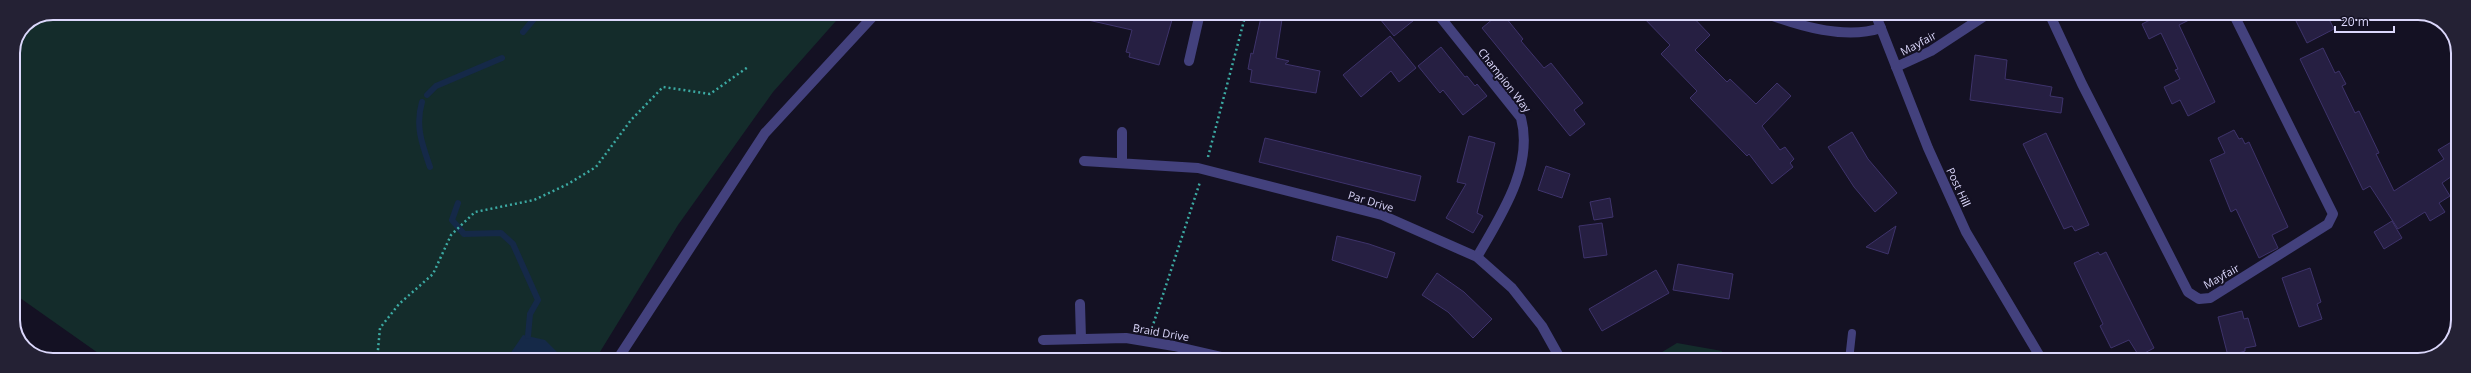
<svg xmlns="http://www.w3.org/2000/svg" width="2471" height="373" font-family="'Open Sans',sans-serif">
	<rect width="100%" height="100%" fill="#141123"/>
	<path fill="#142c2b" d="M53,13H843L773,92L678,225L595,360H108L13,293V53L25,25Z
		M1677,343L1722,351L1721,360H1649Z"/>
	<path fill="#152948" d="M523,335L545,340L565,360H506Z"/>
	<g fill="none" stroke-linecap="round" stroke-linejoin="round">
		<path stroke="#152948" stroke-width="6" d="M523,32L539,13
			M427,95L436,86L502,58
			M422,102C415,126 422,144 430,167
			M458,203L452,220L464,234L501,233L513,244L538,300L530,314L528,336"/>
	</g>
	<path fill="#261f42" stroke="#3e336b" d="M1088,13H1174L1159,65L1129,57L1130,53L1126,52L1132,30L1088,20Z
		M1267,13H1283L1276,58L1289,61L1285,64L1320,71L1316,93L1250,82L1252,70L1248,69L1251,53L1253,54L1261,17Z
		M1375,13H1423L1394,36Z
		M1500,13H1502L1523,39L1521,41L1544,68L1551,63L1583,103L1574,110L1585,124L1570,136L1482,28Z
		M1639,13H1689L1710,35L1695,50L1727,82L1730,79L1756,104L1777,83L1791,96L1762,126L1780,150L1785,147L1794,159L1790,163L1793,167L1772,184L1749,154L1747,156L1690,98L1697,91L1661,54L1670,45Z
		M2152,13H2203L2179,25L2215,102L2188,116L2180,100L2172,104L2164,87L2180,79L2175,70L2178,69L2161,33L2149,39L2142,24L2154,18Z
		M2292,13H2326L2334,29L2307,43Z
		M1390,36L1416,68L1399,82L1391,71L1361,97L1343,75Z
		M1441,47L1465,77L1467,76L1475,86L1477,84L1487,96L1463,115L1443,90L1440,93L1418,66Z
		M2323,48L2335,73L2339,71L2346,84L2342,86L2355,113L2359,111L2379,153L2376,154L2394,191L2444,159L2438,150L2458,138V179L2455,174L2442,183L2450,196L2439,203L2445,212L2430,221L2425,212L2398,229L2370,186L2363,190L2300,59Z
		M1975,55L2007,60L2005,79L2052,87L2050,96L2063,98L2061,113L1970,100Z
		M2234,130L2239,139L2242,138L2245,144L2249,142L2288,227L2272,235L2278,248L2259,258L2236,209L2231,212L2210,160L2225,153L2218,138Z
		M1852,132L1868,159L1897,193L1875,212L1854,187L1828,147Z
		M2046,133L2089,225L2075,231L2072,226L2064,229L2023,144Z
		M1469,136L1495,143L1477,213L1483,216L1473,233L1446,218L1466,184L1457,182Z
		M1265,138L1421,176L1415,201L1259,162Z
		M1546,166L1570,174L1562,198L1538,190Z
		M1610,198L1613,217L1594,220L1590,202Z
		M2392,221L2402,238L2384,249L2374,232Z
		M1602,223L1607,255L1584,258L1579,226Z
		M1896,226L1888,254L1866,247Z
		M1337,236L1369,244L1395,253L1387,278L1332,260Z
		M2098,252L2100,255L2106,252L2154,348L2139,356L2129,340L2111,348L2100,326L2103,324L2074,263Z
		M1678,264L1733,274L1729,299L1673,290Z
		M2310,268L2321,302L2317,304L2322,319L2299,327L2282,278Z
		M1656,270L1669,293L1602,331L1589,309Z
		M1437,273L1464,292L1492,319L1473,338L1448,312L1422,295Z
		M2242,311L2244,319L2248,318L2256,346L2245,348V351L2228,356L2218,317Z"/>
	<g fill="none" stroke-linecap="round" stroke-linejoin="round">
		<path stroke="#3caaa3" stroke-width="2.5" stroke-dasharray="2 3" stroke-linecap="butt" d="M1208,157L1246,13
			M1152,328L1200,182
			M377,360L380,328L399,304L433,274L451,235L475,212L534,200L568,184L596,167L631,120L663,87L710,94L748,67"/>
		<path stroke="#43417d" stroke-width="8" d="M1849,360L1852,333"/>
		<path stroke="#43417d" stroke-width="10" d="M1437,13L1521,118C1534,167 1500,217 1477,257
			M1765,13C1799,26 1845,40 1881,28
			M2049,13L2082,84L2188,292L2199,299L2210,298L2328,224L2333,214L2233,13
			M1189,61L1200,13
			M1896,67L1931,51L1989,13
			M1122,132V162
			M1084,161L1198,168L1382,215L1477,257L1512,288L1542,326L1561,360
			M1080,304L1081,339
			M1043,340L1126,338L1174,346L1235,360
			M617,360L765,133L876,13"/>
		<path stroke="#43417d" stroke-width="10" d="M1875,13L1928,148L1966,232L2042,360"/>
	</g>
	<g text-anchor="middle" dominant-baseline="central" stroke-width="4" stroke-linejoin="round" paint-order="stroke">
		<g font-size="11" fill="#dbd7fb" stroke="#141123">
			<text transform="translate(1918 43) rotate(-28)">Mayfair</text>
			<text transform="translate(1505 80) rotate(52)">Champion Way</text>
			<text transform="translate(1959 187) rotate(65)">Post Hill</text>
			<text transform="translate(1371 201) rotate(17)">Par Drive</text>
			<text transform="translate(2221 276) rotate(-29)">Mayfair</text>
			<text transform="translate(1161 332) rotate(10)">Braid Drive</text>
		</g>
	</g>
	<path d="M0 0H2471V373H0ZM53 20H2418A33 33 0 0 1 2451 53V320A33 33 0 0 1 2418 353H53A33 33 0 0 1 20 320V53A33 33 0 0 1 53 20Z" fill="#242134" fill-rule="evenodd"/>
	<path fill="none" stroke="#dbd7fb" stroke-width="2" d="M53 20H2418A33 33 0 0 1 2451 53V320A33 33 0 0 1 2418 353H53A33 33 0 0 1 20 320V53A33 33 0 0 1 53 20Z"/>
	<path d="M2335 26v6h59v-6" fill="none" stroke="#dbd7fb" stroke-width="2"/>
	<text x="2341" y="26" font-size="12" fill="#dbd7fb" stroke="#141123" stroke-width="3" paint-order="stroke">20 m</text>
</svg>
